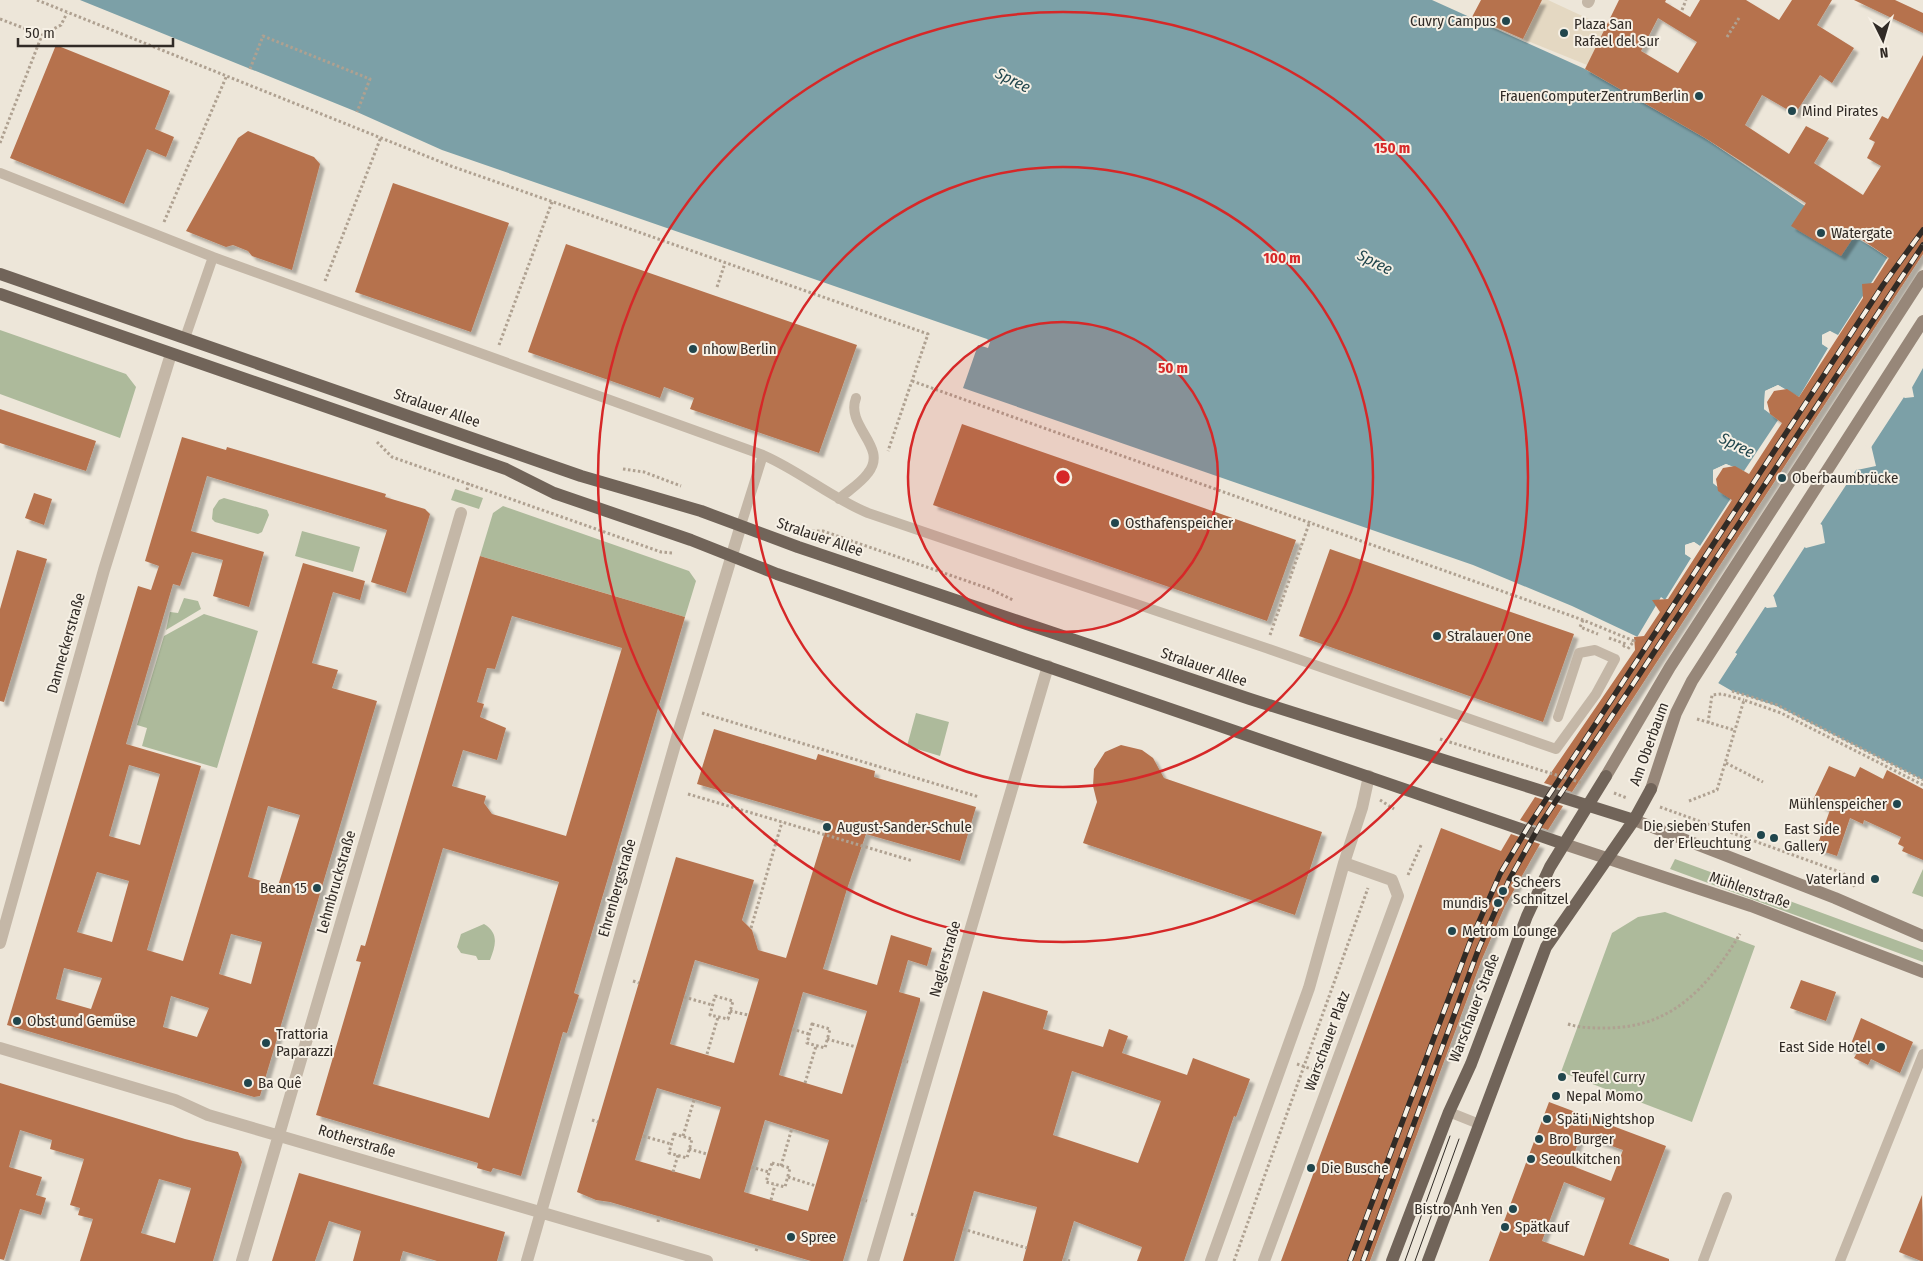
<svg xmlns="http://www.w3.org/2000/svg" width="1923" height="1261" font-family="'Fira Sans Condensed',sans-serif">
	<defs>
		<filter id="shadow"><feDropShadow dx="4.5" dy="4.5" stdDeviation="1" flood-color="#0004"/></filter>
	</defs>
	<rect width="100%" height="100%" fill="#ede6d9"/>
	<path fill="#adba9b" d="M0,330L126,374L136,387L120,438L0,394Z
		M455,489L483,498L479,509L451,500Z
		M224,498L267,510L269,515L262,532L258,534L215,522L212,519L213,509L219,500Z
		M503,506L689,571L696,581L685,617L480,556L493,513Z
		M302,531L360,547L353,572L295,556Z
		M184,598L198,601L201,609L166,630L170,612L178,613Z
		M204,614L258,631L217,768L142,746L147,728L137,725L164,636Z
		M916,713L949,722L940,756L907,746Z
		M1675,859L1923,950V962L1670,869Z
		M1923,869V897L1912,893Z
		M1665,912L1755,946L1692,1122L1561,1072L1612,933L1638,917Z
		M484,924C499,933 496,945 490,960H478L476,956L461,953L457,947L461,934Z"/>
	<path fill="#e4d8c2" d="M1542,0H1548L1606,27L1587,65L1523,39Z"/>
	<path fill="#7ca0a7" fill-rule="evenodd" d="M80,0H1432L1585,69L1705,138L1824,219L1872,247L1923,281L1869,287L1865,292L1923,328V780L1777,706L1732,691L1642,639L1572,606L1473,565L963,388L978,345L988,348L990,342L987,339L442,150L357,112ZM1830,331L1912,387L1914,397L1905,398L1822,344V335ZM1778,385L1871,445L1876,466L1857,470L1764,409L1765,391ZM1726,464L1744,472L1822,525L1825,543L1806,548L1731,498L1713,483V470ZM1694,542L1774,597L1777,607L1767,608L1685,554V545ZM1665,600L1737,654L1733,660L1657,604Z"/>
	<path fill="#ede6d9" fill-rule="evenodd" d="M1889,255L1923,278V323L1868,291L1923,325V368L1910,391L1836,337L1830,334L1825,337L1824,343L1907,395L1904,397L1870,449L1778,388L1767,393L1766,408L1858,467L1819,526L1742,474L1726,466L1716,471L1715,482L1732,496L1806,545L1773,596L1774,597L1773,600L1693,545L1687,547V553L1769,605L1765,607L1735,653L1737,654L1717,685L1636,639L1661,597L1665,600L1691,558L1685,554V545L1694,542L1700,546L1731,498L1713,483V470L1726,464L1744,471L1778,420L1764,409L1765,391L1778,385L1799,397L1828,348L1822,344V335L1830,331L1838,335ZM1662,601L1734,655L1733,656L1660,604Z"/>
	<path fill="#b6724e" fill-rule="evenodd" filter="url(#shadow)" d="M1481,0H1542L1523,39L1472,17Z
		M1619,0H1666L1665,2L1690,17L1700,0H1746L1779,20L1792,0H1832L1817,25L1854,48L1832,83L1820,75L1795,114L1762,95L1745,125L1789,154L1806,126L1829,138L1814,163L1863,195L1881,166L1867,158L1875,142L1869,139L1882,116L1888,119L1923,55V254L1572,792L1544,783L1635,650L1634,637L1644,636L1660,612L1652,600L1668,599L1732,500L1718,491L1716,479L1723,468L1735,466L1749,474L1782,423L1770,414L1767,402L1774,391L1787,389L1799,397L1863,298L1862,284L1873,283L1889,258L1855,235L1841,256L1791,226L1806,203L1705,138L1585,69ZM1658,18L1697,42L1678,73L1641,51Z
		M1854,0H1895L1923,13V33Z
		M56,45L170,91L155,129L174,137L166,157L147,149L124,204L10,158Z
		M248,131L314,157L320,164L292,270L252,256L248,251L233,245L226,247L186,231L238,138Z
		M393,183L509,223L471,332L355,292Z
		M566,244L857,345L819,453L690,409L694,398L664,387L660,398L528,352Z
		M0,409L96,441L86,471L0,443Z
		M962,424L1296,540L1267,621L933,505Z
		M182,437L226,450L227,447L386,494L385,497L425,509L430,514L406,593L371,582L387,530L207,476L191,531L264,552L249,607L213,596L223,560L192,552L180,586L173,584L126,744L201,766L147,950L183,961L303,563L365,581L360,600L333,592L312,663L338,670L332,688L377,701L260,1096L254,1097L7,1025L138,586L151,590L159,566L145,561ZM129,765L160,774L140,845L109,836ZM268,806L300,815L278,886L248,877ZM97,872L129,881L112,942L77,932ZM231,934L262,942L251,984L219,974ZM64,968L102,978L91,1009L56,999ZM171,996L209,1008L197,1037L163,1027Z
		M34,493L52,499L44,525L25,518Z
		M1330,549L1574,634L1543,722L1299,636Z
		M17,550L47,559L4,702L0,701V609Z
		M480,556L685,617L574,993L579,995L567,1033L563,1032L521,1176L493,1168L491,1172L477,1168L478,1163L316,1115L361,962L356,961L361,945L365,946ZM512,616L622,648L566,836L492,814L484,803L486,796L452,786L463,750L497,760L506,728L480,717L484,704L477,702L487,668L495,669ZM443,848L559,882L489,1118L373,1084Z
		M714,729L816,760L818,754L875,771L874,777L976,807L960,861L866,834L847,889L823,969L877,985L891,935L932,948L927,966L908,960L899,992L920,998V1001L843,1261H811L610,1202L596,1200L577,1192L676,857L754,880L742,920L752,930L758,950L786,958L828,822L697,784ZM695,960L759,979L734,1063L670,1044ZM803,992L867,1011L842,1094L779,1075ZM657,1088L721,1107L700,1179L635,1160ZM765,1120L829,1140L808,1211L744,1192Z
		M1121,745L1142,750L1153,758L1164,778L1322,832L1295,915L1083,843L1097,802L1093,786L1094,769L1105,752Z
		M1829,766L1855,777L1860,767L1883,779L1887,770L1923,789V860L1902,851L1904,847L1898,844L1901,837L1864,820L1863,824L1850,818L1837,856L1816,849L1830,810L1812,802Z
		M1535,797L1563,806L1548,830L1520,820Z
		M1441,828L1501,851L1511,834L1540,844L1505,906L1482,959L1370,1261H1281Z
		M1801,980L1836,992L1826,1021L1790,1008Z
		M983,991L1048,1011L1043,1029L1103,1047L1109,1029L1128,1036L1122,1053L1187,1075L1193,1058L1250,1079L1236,1117L1234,1116L1184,1261H1137L1142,1247L1074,1221L1062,1261H1023L1037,1207L974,1191L954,1261H903ZM1072,1071L1161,1101L1138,1163L1053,1135Z
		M1861,1018L1913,1042L1900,1073L1871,1059L1868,1065L1854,1058L1857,1053L1849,1049Z
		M0,1083L185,1139L238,1152L242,1162L213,1261H80L93,1219L78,1215L80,1208L70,1205L84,1159L50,1149L52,1140L20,1130L9,1167L42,1177L36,1195L46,1198L41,1215L20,1209L4,1260L0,1259ZM159,1179L191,1188L175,1243L141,1233Z
		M1549,1102L1666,1146L1629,1244L1669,1259V1261H1489ZM1581,1135L1623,1150L1611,1181L1570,1165ZM1564,1182L1605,1198L1584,1256L1542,1241Z
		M299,1173L505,1232L497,1261H437L403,1251L400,1261H353L361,1231L329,1221L315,1261H272Z
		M1922,1195L1923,1261H1921L1899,1252Z"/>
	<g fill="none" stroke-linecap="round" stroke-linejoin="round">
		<path stroke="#afa191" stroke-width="3" stroke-dasharray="2.5 2.5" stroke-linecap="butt" d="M37,0L451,166L928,334L888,451
			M1682,10L1686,0
			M0,19L42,35
			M1727,37L1739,18
			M250,69L263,36L370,79L357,112
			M0,143L42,35L61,25L67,13
			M164,222L227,75
			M325,281L381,137
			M717,287L725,263
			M499,345L552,202
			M912,381L1583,620L1634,641L1627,650
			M377,442L392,457L661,552L673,553
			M623,469L644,472L681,486
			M467,490L469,481
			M807,531H823L990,589L1013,600
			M1583,620L1580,627L1598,634
			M1270,635L1310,521
			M1609,638L1626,644L1623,647
			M1732,691L1777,705L1923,780
			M702,713L979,797
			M1697,719L1734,730
			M1708,723L1712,695L1722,694L1744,700
			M1440,739L1582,783
			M1726,763L1763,782
			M1614,793L1627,798
			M688,794L913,861
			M1380,800L1394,809
			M1689,801L1717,790L1744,700L1781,713L1923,785
			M1660,807L1843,873L1855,887
			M1408,875L1422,843
			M751,928L782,822
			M633,981L639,983
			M715,996L733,1001L728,1019L710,1015Z
			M684,997L712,1005
			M730,1011L748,1015
			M812,1024L830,1029L825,1048L807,1043Z
			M1568,1024C1580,1028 1593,1028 1606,1028C1672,1028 1708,987 1740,934
			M792,1029L809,1034
			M827,1039L856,1047
			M707,1054L718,1017
			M902,1060L908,1062
			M1297,1064L1317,1071
			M805,1083L816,1046
			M592,1120L598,1122
			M674,1134L692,1139L687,1158L669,1153Z
			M643,1136L671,1144
			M683,1136L694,1100
			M689,1149L707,1154
			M772,1163L790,1168L785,1187L766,1182Z
			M781,1166L792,1128
			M751,1167L769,1172
			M673,1172L678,1155
			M788,1177L816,1186
			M861,1199L867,1201
			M771,1200L775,1185
			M911,1214L917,1216
			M658,1222L659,1216
			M963,1229L1027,1248
			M756,1251L758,1246
			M1063,1259L1070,1261
			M1234,1261L1368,888"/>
		<path stroke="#c4b7a7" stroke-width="10" d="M0,173L213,257L763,455C800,471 831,498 868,513L1266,648L1556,749L1596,694L1615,659L1595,650L1579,653L1558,717
			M185,338L213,257
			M839,499C848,491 861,483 868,473C889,447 845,427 856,398
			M741,525L763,455
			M1449,1112L1479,1124
			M1703,1261L1727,1197
			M1840,1261L1923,1054"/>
		<path stroke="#c4b7a7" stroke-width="12" d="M1588,2L1589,0
			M0,943L104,570L171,354
			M0,1048L175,1100L208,1115L707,1261
			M242,1261L461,513
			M527,1261L678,734L741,525
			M873,1261L1048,666
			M1211,1261L1309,988L1344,863L1362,808L1369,776
			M1264,1261L1398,896L1392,880L1344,863"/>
		<path stroke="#978779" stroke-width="12" d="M1606,776L1670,667L1923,276
			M1651,789L1676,713L1692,681L1923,321
			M1634,820L1835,898L1923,936
			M1564,844L1751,906L1923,972"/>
		<path stroke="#716459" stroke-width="12" d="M0,274L581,476L701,511L798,547L1250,699L1634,820
			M0,294L506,469L554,493L691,540L777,574L1564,844
			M1392,1261L1449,1112L1471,1064L1527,916L1550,867L1606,776
			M1428,1261L1546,947L1634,820L1651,789"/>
		<path stroke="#312b26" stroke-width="1" d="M1405,1261L1450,1136
			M1415,1261L1459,1139"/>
		<g stroke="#312b26" stroke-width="5.5">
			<path id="rail" d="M1350,1261L1470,942L1500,874L1528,827L1883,285L1923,230
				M1363,1261L1479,948L1509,880L1540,825L1923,245"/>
		</g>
		<use href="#rail" stroke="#f6f0e5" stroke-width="4" stroke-dasharray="11" stroke-linecap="butt"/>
	</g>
	<circle cx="1063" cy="477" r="155" fill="#d62828" fill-opacity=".12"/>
	<g fill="none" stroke="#d62828" stroke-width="2.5">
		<circle cx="1063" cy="477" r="155"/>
		<circle cx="1063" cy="477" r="310"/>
		<circle cx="1063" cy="477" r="465"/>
	</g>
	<g fill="#21464d" stroke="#f6f0e5" stroke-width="2">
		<circle cx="1506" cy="21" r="5"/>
		<circle cx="1564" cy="33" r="5"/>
		<circle cx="1699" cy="96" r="5"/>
		<circle cx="1792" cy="111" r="5"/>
		<circle cx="1821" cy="233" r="5"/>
		<circle cx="693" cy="349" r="5"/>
		<circle cx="1782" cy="478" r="5"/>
		<circle cx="1115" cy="523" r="5"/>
		<circle cx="1437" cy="636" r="5"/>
		<circle cx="1897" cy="804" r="5"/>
		<circle cx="827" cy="827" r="5"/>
		<circle cx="1761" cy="835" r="5"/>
		<circle cx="1774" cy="838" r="5"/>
		<circle cx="1875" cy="879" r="5"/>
		<circle cx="317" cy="888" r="5"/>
		<circle cx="1503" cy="891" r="5"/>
		<circle cx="1498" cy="903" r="5"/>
		<circle cx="1452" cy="931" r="5"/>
		<circle cx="17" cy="1021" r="5"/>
		<circle cx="266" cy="1043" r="5"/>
		<circle cx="1881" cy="1047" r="5"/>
		<circle cx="1562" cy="1077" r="5"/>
		<circle cx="248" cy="1083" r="5"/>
		<circle cx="1556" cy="1096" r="5"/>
		<circle cx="1547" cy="1119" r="5"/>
		<circle cx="1539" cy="1139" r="5"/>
		<circle cx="1531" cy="1159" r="5"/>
		<circle cx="1311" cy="1168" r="5"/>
		<circle cx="1513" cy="1209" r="5"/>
		<circle cx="1505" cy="1227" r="5"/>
		<circle cx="791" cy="1237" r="5"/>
	</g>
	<g text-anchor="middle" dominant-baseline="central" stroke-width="4" stroke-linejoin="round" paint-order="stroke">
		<g font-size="15" fill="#312b26" stroke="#f6f0e5" text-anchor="start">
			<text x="1496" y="21" text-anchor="end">Cuvry Campus</text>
			<text x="1574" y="24">Plaza San<tspan x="1574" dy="17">Rafael del Sur</tspan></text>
			<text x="1689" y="96" text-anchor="end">FrauenComputerZentrumBerlin</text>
			<text x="1802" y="111">Mind Pirates</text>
			<text x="1831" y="233">Watergate</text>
			<text x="703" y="349">nhow Berlin</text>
			<text x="1792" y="478">Oberbaumbrücke</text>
			<text x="1125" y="523">Osthafenspeicher</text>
			<text x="1447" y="636">Stralauer One</text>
			<text x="1887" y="804" text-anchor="end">Mühlenspeicher</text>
			<text x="1751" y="826" text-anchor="end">Die sieben Stufen<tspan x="1751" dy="17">der Erleuchtung</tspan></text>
			<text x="837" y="827">August-Sander-Schule</text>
			<text x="1784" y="829">East Side<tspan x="1784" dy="17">Gallery</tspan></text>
			<text x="1865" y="879" text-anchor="end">Vaterland</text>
			<text x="1513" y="882">Scheers<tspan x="1513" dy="17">Schnitzel</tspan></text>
			<text x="307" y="888" text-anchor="end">Bean 15</text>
			<text x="1488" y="903" text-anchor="end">mundis</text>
			<text x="1462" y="931">Metrom Lounge</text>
			<text x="27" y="1021">Obst und Gemüse</text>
			<text x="276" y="1034">Trattoria<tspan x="276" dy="17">Paparazzi</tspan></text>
			<text x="1871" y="1047" text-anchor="end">East Side Hotel</text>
			<text x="1572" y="1077">Teufel Curry</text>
			<text x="258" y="1083">Ba Quê</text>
			<text x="1566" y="1096">Nepal Momo</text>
			<text x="1557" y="1119">Späti Nightshop</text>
			<text x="1549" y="1139">Bro Burger</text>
			<text x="1541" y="1159">Seoulkitchen</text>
			<text x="1321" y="1168">Die Busche</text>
			<text x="1503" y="1209" text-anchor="end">Bistro Anh Yen</text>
			<text x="1515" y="1227">Spätkauf</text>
			<text x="801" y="1237">Spree</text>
		</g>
		<g font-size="15" fill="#312b26" stroke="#f6f0e5">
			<text transform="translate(437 408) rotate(19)">Stralauer Allee</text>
			<text transform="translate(820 537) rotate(19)">Stralauer Allee</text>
			<text transform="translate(66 643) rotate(-74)">Danneckerstraße</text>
			<text transform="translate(1204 667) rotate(19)">Stralauer Allee</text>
			<text transform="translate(1649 744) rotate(-70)">Am Oberbaum</text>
			<text transform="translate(336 882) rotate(-74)">Lehmbruckstraße</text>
			<text transform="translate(617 888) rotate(-74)">Ehrenbergstraße</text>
			<text transform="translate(1750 890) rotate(19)">Mühlenstraße</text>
			<text transform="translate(945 959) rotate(-74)">Naglerstraße</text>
			<text transform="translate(1474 1008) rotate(-69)">Warschauer Straße</text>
			<text transform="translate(1327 1041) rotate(-70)">Warschauer Platz</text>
			<text transform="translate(357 1141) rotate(17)">Rotherstraße</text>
		</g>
		<g font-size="16" font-style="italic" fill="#21464d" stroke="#f6f0e5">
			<text transform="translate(1013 80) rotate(27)">Spree</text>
			<text transform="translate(1375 262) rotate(27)">Spree</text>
			<text transform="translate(1737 445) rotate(27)">Spree</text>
		</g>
	</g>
	<circle cx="1063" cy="477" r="8" fill="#d62828" stroke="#f6f0e5" stroke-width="2.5"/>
	<g font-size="15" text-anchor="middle" font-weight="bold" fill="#d62828" stroke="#f6f0e5" stroke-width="4" stroke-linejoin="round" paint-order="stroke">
		<text x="1392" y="153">150 m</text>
		<text x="1282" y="263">100 m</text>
		<text x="1173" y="373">50 m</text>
	</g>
	<g transform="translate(1883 40) rotate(175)" stroke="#f6f0e5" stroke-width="4" paint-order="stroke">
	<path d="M0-4L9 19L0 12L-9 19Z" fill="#312b26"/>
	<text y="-8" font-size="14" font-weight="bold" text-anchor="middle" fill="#312b26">N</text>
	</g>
	<path d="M18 38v8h155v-8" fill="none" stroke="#312b26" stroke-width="2.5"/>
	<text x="25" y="38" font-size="15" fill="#312b26" stroke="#f6f0e5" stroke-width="4" paint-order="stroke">50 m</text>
</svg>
